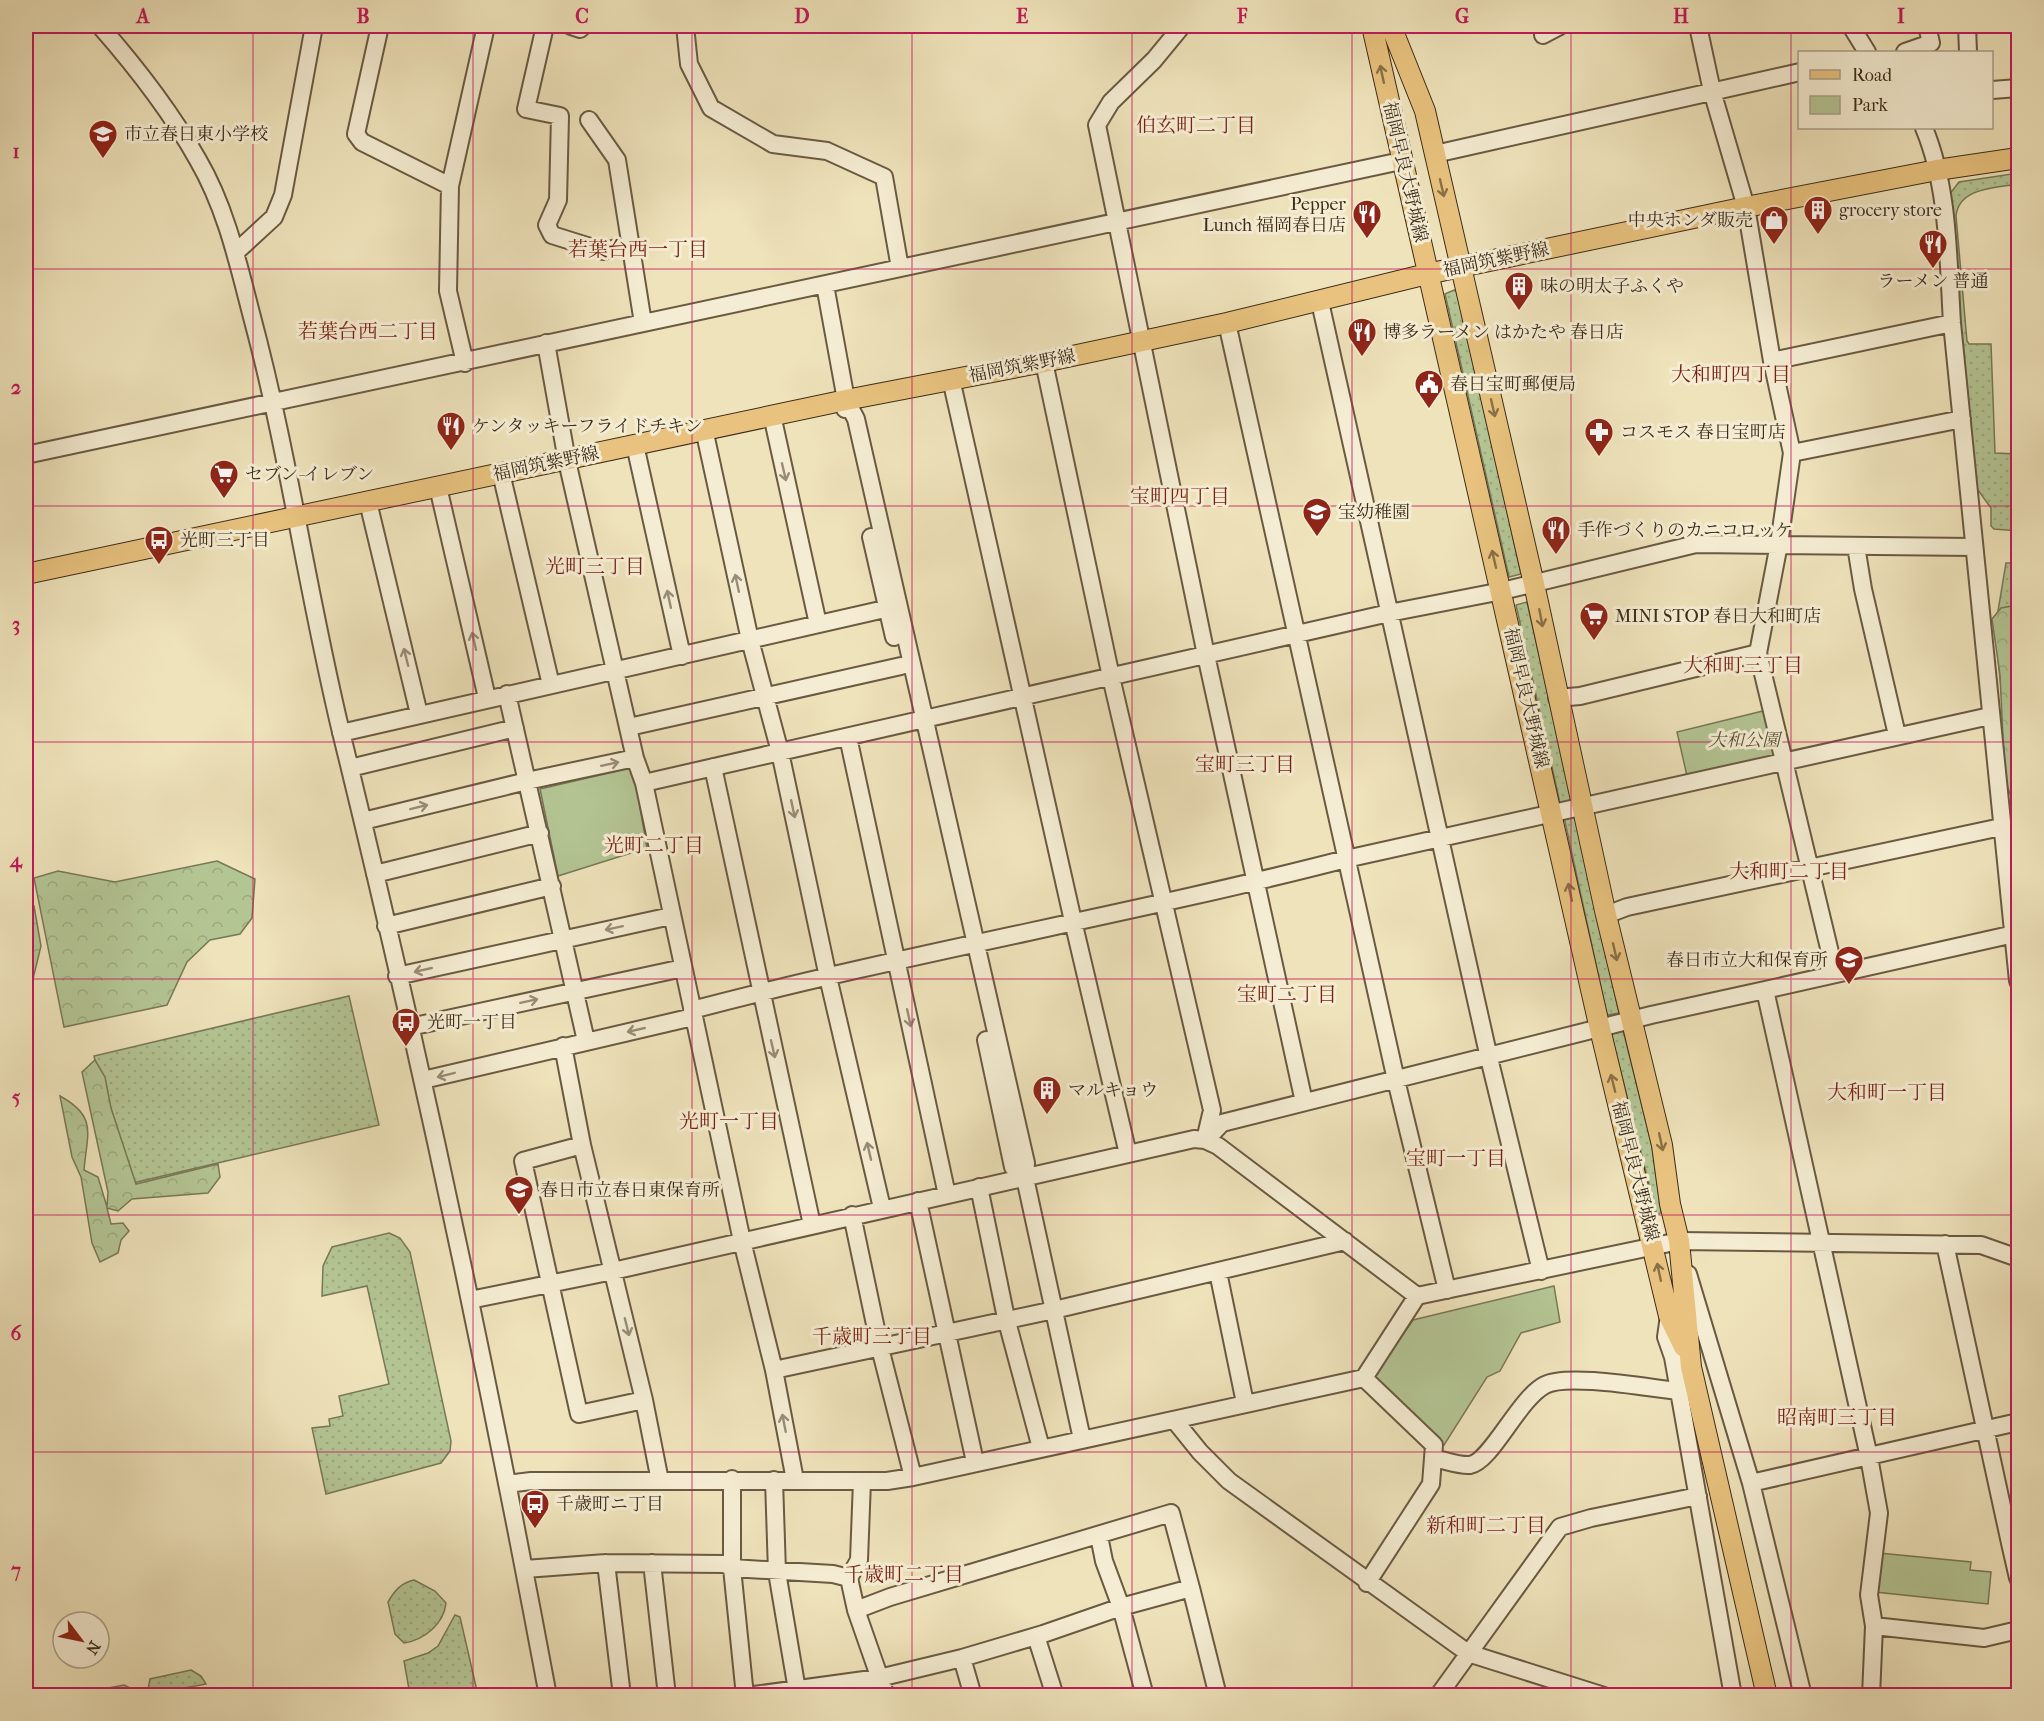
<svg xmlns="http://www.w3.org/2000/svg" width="2044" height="1721" font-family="'IM FELL French Canon','Noto Serif JP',serif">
	<defs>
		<pattern id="grass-dots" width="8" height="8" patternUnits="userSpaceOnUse" patternTransform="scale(1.5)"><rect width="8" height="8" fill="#b4c594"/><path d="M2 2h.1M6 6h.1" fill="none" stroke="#9ca97f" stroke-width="1.8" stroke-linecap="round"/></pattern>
		<pattern id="forest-crowns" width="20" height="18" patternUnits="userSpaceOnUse" patternTransform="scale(1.5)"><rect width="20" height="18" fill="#b4c594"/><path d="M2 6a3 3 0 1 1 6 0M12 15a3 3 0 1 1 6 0" fill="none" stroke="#9ca97f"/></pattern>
	</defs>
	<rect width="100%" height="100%" fill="#efe3bb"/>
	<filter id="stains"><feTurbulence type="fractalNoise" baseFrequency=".00333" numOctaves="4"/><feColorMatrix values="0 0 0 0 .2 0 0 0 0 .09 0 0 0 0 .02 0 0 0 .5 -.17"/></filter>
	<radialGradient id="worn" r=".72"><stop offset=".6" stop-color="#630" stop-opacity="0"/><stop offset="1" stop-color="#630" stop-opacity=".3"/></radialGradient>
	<path fill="url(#grass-dots)" stroke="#787857" stroke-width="1.5" d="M2018,173V184C1997,188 1959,187 1956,216L1967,341L1969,344H1991L1995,453L2018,454V531L1994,529L1991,526V508L1975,486L1949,195L1959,182Z
		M1454,290L1458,291L1521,574L1509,577L1445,294Z
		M2006,563H2018V797H2012L1995,629Z
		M1527,602L1572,801L1560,803L1516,605Z
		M1575,815L1619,1013L1607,1015L1564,817Z
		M349,996L379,1125L124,1185L94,1056Z
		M1622,1026L1652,1146L1661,1212L1657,1216L1610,1029Z
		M389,1233L400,1238L410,1252L451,1441L450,1451L441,1463L326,1494L312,1428L330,1426L329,1419L343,1416L339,1396L389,1384L367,1286L322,1296L323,1266L332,1247Z
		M414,1580L435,1591L446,1603C444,1624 424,1640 404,1643L395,1634L388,1602C395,1590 401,1583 414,1580Z
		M455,1615L460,1617L478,1695H410L404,1661L428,1653L438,1646Z
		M191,1670L201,1676L206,1684L147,1695L150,1679Z
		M124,1685L136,1691L137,1695H90L93,1691Z"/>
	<path fill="url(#forest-crowns)" stroke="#787857" stroke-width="1.5" d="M2018,605L2011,632L2016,645L2013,675L2018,691V803H2013L2005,779L2000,675L1992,619L2001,608Z
		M217,861L255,879L252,918L240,934L210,940L187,962L167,1005L64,1027L34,878L58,871L115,882Z
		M34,906L41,946L33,979L26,982V909Z
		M95,1060L105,1077L111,1108L136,1184L218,1164L220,1177L208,1193L132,1199L118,1211L107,1208L111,1224L123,1223L129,1231L121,1240L118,1253L100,1262L92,1243L81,1177L72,1157L60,1096C98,1117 87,1133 84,1170L98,1177L107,1207L108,1192L82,1072Z"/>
	<path fill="#b4c594" stroke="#787857" stroke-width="1.5" d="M1767,710L1779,756L1687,776L1677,732Z
		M630,768L636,784L647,848L558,876L540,789Z
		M1554,1286L1560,1322L1521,1333L1500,1371L1487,1377L1444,1445L1376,1380L1375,1374L1413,1320Z
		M1879,1553L1971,1562L1970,1570L1991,1572L1988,1604L1875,1592Z"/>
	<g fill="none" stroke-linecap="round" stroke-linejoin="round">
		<g stroke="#6a5a42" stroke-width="20">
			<path id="minor" d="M100,26C136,67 171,112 198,160C226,208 238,263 252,317C289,455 308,597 342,736C420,1054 488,1374 548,1696
				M380,26L356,134L362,142L450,186
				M545,26L526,109L560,116L558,200L547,225L552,235L603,251L631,245
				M571,26L580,29L583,26
				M685,26L689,64L711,108L773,144L827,151L884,177L900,268
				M1182,26L1154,60L1111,102L1097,125L1206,655L1304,1102
				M1698,26L1712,91L1746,207L1772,361L1792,453L1779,544L1758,653L1835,973
				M1851,26L1867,52
				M1967,26L1968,52
				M1543,35L1560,26
				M1905,52L1931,43L1927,26
				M1992,90L2018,88
				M589,120L617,160L643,323
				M1924,128C1949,188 1948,259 1952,323L2018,981
				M1435,154L1800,72
				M236,252L274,217L283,195L314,26
				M825,285L846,400L845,409
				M1320,302L1489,1058L1541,1271
				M1227,323L1396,1080L1447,1290
				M546,343L567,461L635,758L644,783L742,1241L774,1370L795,1480
				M1772,361L1952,323
				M1044,362L1111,677L1212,1110L1205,1140
				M465,363L448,291L450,186L486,26
				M951,379L1073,921L1128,1154
				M846,400L856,419L1026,1163L1025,1178L1082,1439
				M772,415L818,624
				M704,429L750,640L780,752L828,977L882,1208
				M635,445L682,656
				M1792,453L1962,419
				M26,455L1401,161
				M501,473L551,685
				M438,487L487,698
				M368,502L419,714
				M871,537L894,637
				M1856,546L1863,589L1897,735
				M507,694L586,1041
				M1557,698L1580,696L1758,653
				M629,727L901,666
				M341,733L898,606
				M848,737L947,1195
				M713,767L812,1225
				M350,768L515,728
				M644,783L1389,613L1502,591L1696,544L1974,547
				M363,821L527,781L635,758
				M375,874L540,833
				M1606,915L1627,907L2001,827
				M386,926L552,886
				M397,976L671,916
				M692,1010C908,953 1129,915 1346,859L1990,716
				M410,1027L683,968
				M986,1040L1013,1167L1025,1178
				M563,1046L582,1145
				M423,1080L693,1017
				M1206,1140L1222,1123L1651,1015L1765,990
				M979,1187L1006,1318L1041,1448
				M918,1201L975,1462
				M852,1215L880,1348L913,1477
				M1945,1244L2010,1543
				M1218,1272L1245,1403
				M1688,1274L1751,1483
				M470,1300L613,1271L1194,1139L1205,1140L1218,1146L1417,1296
				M1669,1316L1666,1337L1673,1357L1733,1696
				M774,1370L1054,1310L1345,1241
				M1364,1378L1434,1445L1433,1458
				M644,1400L579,1414L523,1161L582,1145L644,1400L660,1481
				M1175,1421L1200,1452L1229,1481L1468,1653L1604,1696
				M732,1479V1568L745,1696
				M774,1480L777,1572L798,1696
				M862,1481L859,1560L849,1578L856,1610L886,1696
				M507,1484L531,1481H887L913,1477L1364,1378L1417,1296L1679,1241L1981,1245L2018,1258
				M1099,1536L1104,1561L1121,1607L1145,1696
				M2018,1542L2010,1543L2018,1578
				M606,1563L622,1696
				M652,1563L667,1696
				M525,1569L606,1563L725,1564L732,1568L833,1574L849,1578
				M1367,1583L1431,1484L1433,1458C1444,1460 1459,1466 1470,1465C1491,1462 1519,1398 1545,1385C1567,1373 1649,1388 1677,1391
				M1191,1588L1218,1696
				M1874,1626L1984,1638L2018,1630
				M1036,1636L1055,1696
				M962,1658L973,1696
				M747,1696L879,1678L962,1658L1043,1634L1121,1607L1191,1588L1171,1513L890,1597L856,1610
				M1438,1696L1560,1527L1591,1518L1698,1496
				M1803,1696L1751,1483L2018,1422
				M1871,1696L1874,1626L1869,1595L1879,1513L1869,1457L1765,990L2014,934"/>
		</g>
		<g stroke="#3d2c1a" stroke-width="22">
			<path id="major" d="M1372,26L1600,1029L1669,1316L1684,1347
				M1391,26L1425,111L1534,584L1606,915L1662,1145L1670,1204L1679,1241L1691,1367L1767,1696
				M26,574L846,400L1044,362L1227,323L1427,274L1746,207L1937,170L2018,158"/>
		</g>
		<use href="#minor" stroke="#f5edd3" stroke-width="16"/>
		<use href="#major" stroke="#e8c27e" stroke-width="20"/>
	</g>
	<defs><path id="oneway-shaft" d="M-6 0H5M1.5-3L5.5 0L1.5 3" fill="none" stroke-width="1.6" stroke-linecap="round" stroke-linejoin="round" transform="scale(1.5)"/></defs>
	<g stroke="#8a7047">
		<use href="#oneway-shaft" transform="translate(1382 74) rotate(-102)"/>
		<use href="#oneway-shaft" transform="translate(1442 188) rotate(77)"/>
		<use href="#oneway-shaft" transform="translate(1493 408) rotate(77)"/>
		<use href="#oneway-shaft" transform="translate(1494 559) rotate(-103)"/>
		<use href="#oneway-shaft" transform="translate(1541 618) rotate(79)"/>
		<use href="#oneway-shaft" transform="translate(1570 892) rotate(-102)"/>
		<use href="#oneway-shaft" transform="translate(1615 952) rotate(77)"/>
		<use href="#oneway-shaft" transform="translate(1613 1083) rotate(-104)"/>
		<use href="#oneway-shaft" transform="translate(1661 1142) rotate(78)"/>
		<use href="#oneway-shaft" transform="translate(1659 1272) rotate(-102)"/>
	</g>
	<g stroke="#998c76">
		<use href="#oneway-shaft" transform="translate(784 472) rotate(77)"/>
		<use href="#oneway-shaft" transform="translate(737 583) rotate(-102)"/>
		<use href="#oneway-shaft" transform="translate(669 599) rotate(-102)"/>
		<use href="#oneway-shaft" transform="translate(474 641) rotate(-103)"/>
		<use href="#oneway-shaft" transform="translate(406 657) rotate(-104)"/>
		<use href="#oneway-shaft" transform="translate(610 764) rotate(-12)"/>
		<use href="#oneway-shaft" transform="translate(419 807) rotate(-14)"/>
		<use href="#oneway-shaft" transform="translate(793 809) rotate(78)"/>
		<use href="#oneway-shaft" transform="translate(614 928) rotate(168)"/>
		<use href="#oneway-shaft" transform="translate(423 970) rotate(167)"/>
		<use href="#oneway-shaft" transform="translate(529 1001) rotate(-12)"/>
		<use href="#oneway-shaft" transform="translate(909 1018) rotate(78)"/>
		<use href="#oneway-shaft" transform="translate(636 1030) rotate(167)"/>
		<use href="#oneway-shaft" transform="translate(773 1049) rotate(77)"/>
		<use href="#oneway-shaft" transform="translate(446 1075) rotate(166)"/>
		<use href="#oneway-shaft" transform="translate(869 1151) rotate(-103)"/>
		<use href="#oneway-shaft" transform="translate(627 1327) rotate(76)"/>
		<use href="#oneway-shaft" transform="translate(784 1423) rotate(-101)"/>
	</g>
	<path fill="none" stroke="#c2185b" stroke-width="1.5" stroke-opacity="0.55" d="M253,26V1696M473,26V1696M692,26V1696M912,26V1696M1132,26V1696M1352,26V1696M1571,26V1696M1791,26V1696M26,269H2018M26,506H2018M26,742H2018M26,979H2018M26,1215H2018M26,1452H2018"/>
	<defs>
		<g id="school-pin" transform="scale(1.5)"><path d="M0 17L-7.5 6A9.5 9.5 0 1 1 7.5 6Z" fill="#8f2418" stroke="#f5edd3"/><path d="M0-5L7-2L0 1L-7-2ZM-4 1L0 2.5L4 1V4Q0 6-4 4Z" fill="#fff"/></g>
		<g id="building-pin" transform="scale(1.5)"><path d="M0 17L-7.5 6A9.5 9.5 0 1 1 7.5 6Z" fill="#8f2418" stroke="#f5edd3"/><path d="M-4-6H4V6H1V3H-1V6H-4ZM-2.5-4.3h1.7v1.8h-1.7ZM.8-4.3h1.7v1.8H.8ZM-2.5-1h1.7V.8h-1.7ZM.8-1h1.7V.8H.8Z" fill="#fff"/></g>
		<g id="restaurant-pin" transform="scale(1.5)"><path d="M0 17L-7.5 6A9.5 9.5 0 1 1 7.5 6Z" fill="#8f2418" stroke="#f5edd3"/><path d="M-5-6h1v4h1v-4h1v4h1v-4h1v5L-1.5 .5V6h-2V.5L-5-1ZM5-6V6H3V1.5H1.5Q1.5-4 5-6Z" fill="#fff"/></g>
		<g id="shop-pin" transform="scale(1.5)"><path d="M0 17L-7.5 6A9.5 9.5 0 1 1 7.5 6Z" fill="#8f2418" stroke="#f5edd3"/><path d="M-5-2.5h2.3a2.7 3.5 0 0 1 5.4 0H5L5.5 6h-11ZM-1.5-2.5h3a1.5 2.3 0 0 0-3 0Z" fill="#fff"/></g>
		<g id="civic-pin" transform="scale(1.5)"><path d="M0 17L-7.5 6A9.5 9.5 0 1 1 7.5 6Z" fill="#8f2418" stroke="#f5edd3"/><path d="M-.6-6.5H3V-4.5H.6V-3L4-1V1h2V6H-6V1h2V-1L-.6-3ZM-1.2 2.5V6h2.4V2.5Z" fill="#fff"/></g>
		<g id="pharmacy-pin" transform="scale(1.5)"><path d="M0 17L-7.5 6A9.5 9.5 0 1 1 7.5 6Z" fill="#8f2418" stroke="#f5edd3"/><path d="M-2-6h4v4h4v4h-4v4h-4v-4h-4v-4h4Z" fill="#fff"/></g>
		<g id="supermarket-pin" transform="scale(1.5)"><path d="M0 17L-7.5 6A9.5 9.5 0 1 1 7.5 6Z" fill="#8f2418" stroke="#f5edd3"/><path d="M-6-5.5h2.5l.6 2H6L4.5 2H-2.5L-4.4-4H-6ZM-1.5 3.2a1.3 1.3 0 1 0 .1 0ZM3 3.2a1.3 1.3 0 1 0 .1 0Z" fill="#fff"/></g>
		<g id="bus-pin" transform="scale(1.5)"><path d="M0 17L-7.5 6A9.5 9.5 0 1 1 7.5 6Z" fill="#8f2418" stroke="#f5edd3"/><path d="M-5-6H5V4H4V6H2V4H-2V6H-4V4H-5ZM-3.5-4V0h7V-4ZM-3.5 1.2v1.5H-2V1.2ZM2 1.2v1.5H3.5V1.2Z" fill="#fff"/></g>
	</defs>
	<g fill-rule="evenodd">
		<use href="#school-pin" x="103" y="134"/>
		<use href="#building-pin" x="1818" y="210"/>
		<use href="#restaurant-pin" x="1367" y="214"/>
		<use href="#shop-pin" x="1774" y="220"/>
		<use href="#restaurant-pin" x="1933" y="244"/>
		<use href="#building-pin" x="1519" y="286"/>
		<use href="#restaurant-pin" x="1362" y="332"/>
		<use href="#civic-pin" x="1429" y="384"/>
		<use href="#restaurant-pin" x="451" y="426"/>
		<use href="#pharmacy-pin" x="1599" y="432"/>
		<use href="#supermarket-pin" x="224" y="474"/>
		<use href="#school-pin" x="1317" y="512"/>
		<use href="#restaurant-pin" x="1556" y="530"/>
		<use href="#bus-pin" x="159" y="540"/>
		<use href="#supermarket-pin" x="1594" y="616"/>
		<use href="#school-pin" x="1849" y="960"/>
		<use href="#bus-pin" x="406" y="1022"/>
		<use href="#building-pin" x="1047" y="1090"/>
		<use href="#school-pin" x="519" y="1190"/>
		<use href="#bus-pin" x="535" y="1504"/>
	</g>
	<g text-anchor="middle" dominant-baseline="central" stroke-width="6" stroke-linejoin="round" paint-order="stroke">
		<g font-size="18" fill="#3d2c1a" stroke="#f5edd3" text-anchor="start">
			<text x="124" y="134">市立春日東小学校</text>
			<text x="1346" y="204" text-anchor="end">Pepper<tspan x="1346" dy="21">Lunch 福岡春日店</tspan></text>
			<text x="1839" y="210">grocery store</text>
			<text x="1753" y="220" text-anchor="end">中央ホンダ販売</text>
			<text x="1933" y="281" text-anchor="middle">ラーメン 普通</text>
			<text x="1540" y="286">味の明太子ふくや</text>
			<text x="1383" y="332">博多ラーメン はかたや 春日店</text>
			<text x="1450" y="384">春日宝町郵便局</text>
			<text x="472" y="426">ケンタッキーフライドチキン</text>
			<text x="1620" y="432">コスモス 春日宝町店</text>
			<text x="245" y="474">セブン-イレブン</text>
			<text x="1338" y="512">宝幼稚園</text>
			<text x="1577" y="530">手作づくりのカニコロッケ</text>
			<text x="180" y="540">光町三丁目</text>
			<text x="1615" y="616">MINI STOP 春日大和町店</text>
			<text x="1828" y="960" text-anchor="end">春日市立大和保育所</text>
			<text x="427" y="1022">光町一丁目</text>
			<text x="1068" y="1090">マルキョウ</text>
			<text x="540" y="1190">春日市立春日東保育所</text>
			<text x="556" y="1504">千歳町ニ丁目</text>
		</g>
		<g font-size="18" fill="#3d2c1a" stroke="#f5edd3">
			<text transform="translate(1405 172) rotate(77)">福岡早良大野城線</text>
			<text transform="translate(1496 260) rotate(-12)">福岡筑紫野線</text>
			<text transform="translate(1022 366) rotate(-11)">福岡筑紫野線</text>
			<text transform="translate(546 464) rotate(-12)">福岡筑紫野線</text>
			<text transform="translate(1526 698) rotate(77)">福岡早良大野城線</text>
			<text transform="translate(1635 1171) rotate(76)">福岡早良大野城線</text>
		</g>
		<g font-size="18" font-style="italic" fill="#5b5238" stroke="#f5edd3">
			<text x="1744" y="740">大和公園</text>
		</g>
		<g font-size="20" fill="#7a1f14" stroke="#f5edd3">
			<text x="1196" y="125">伯玄町二丁目</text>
			<text x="638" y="249">若葉台西一丁目</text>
			<text x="368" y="331">若葉台西二丁目</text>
			<text x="1731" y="374">大和町四丁目</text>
			<text x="1180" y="496">宝町四丁目</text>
			<text x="595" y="566">光町三丁目</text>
			<text x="1743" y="665">大和町三丁目</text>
			<text x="1245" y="764">宝町三丁目</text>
			<text x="654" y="845">光町二丁目</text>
			<text x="1789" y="871">大和町二丁目</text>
			<text x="1287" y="994">宝町二丁目</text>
			<text x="1887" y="1092">大和町一丁目</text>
			<text x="729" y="1121">光町一丁目</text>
			<text x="1456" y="1158">宝町一丁目</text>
			<text x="872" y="1336">千歳町三丁目</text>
			<text x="1837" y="1417">昭南町三丁目</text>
			<text x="1486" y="1525">新和町二丁目</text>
			<text x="904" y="1574">千歳町二丁目</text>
		</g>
	</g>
	<rect width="2044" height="1721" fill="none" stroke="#efe3bb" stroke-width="66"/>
	<rect x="1798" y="51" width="195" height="78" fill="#f5edd3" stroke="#aba089" stroke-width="1.5"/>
	<rect x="1810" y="70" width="30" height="9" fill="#e8c27e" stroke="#aba089" stroke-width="1.5"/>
	<text x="1852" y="81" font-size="18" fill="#3d2c1a">Road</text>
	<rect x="1810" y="96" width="30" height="18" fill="#b4c594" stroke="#aba089" stroke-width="1.5"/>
	<text x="1852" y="111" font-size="18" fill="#3d2c1a">Park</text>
	<g transform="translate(81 1640) rotate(122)"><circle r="28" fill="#f5edd3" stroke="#aba089" stroke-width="1.5"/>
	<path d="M0-4.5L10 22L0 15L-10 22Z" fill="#8f2418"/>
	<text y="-9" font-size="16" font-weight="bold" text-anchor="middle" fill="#3d2c1a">N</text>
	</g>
	<rect x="33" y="33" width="1978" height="1655" fill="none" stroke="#c2185b" stroke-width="2"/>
	<g font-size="20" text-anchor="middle" font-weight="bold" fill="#c2185b">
		<text x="143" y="23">A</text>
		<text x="363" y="23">B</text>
		<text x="582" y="23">C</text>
		<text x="802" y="23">D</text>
		<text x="1022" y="23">E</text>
		<text x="1242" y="23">F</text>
		<text x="1462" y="23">G</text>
		<text x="1681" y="23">H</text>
		<text x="1901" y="23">I</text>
		<text x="16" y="158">1</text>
		<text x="16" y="394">2</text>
		<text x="16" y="631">3</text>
		<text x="16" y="867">4</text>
		<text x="16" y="1104">5</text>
		<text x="16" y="1340">6</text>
		<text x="16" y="1577">7</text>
	</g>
	<rect width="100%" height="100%" filter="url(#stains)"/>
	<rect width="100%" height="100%" fill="url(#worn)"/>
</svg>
